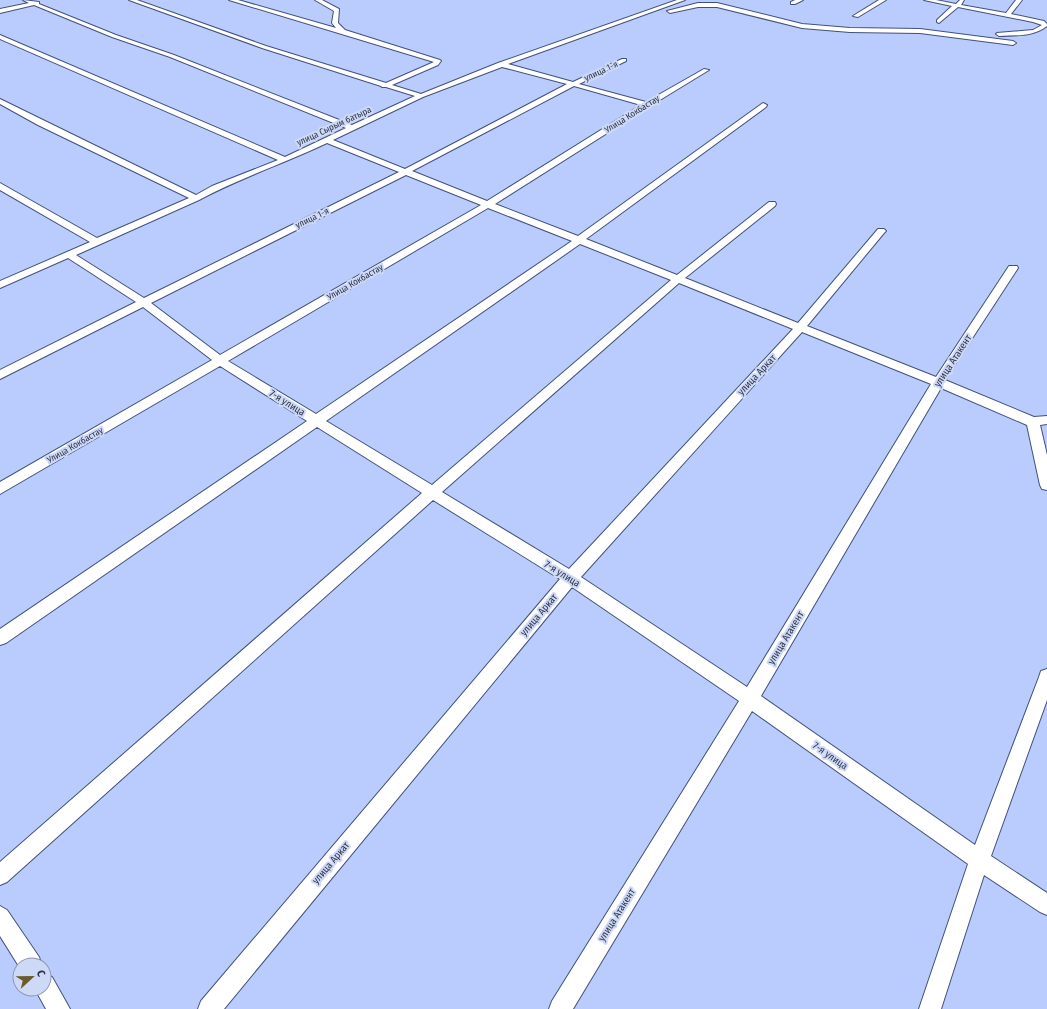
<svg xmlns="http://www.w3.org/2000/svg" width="1047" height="1009" font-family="'Fira Sans Condensed',sans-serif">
	<rect width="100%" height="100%" fill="#b9ccfd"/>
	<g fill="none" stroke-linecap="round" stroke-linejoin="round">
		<g stroke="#42517b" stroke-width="2">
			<path id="minor" d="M23,0L39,2V4L116,35L174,55L352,125L415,96L386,87H382L381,86L262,48L129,0H137L266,46L386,83L434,62L229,0H238L336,28L332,23L334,11L315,0H322L339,9L338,23L345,30L440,60L441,61L438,65L392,85L421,94L498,63L677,0H685L508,64L573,82L622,59H626V61L579,84L646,102L704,69L709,70L650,106L495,204L578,236L763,103L767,105L766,107L586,239L677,275L769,202H775L776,204L775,206L685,278L798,323L878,229H884L886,231L884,233L807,326L936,377L1009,266H1017L1018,268L945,380L1034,417L1047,416V424L1040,425L1047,455V490L1042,489L1040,485L1027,425L941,388L761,696L975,845L1039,677L1041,671L1047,669V700L991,856L1047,893V915L1040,912L984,875L941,1009H919L968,864L752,711L573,1009H549L552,1001L739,701L572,587L224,1009H198L201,1001L560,579L433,500L7,882L0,885V862L422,493L317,427L6,643L0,645V629L307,421L220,366L0,494V482L212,360L143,307L0,379V370L136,302L68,258L0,288V281L90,242L0,190V183L97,238L189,198L38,125L0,104V99L196,195L212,186L278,160L0,39V35L285,157L346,128L170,57L112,37L34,5L0,13V9L29,3ZM502,67L567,84L405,169L333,140L423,97ZM574,86L641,105L487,201L412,171ZM327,143L399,172L144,298L76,255L199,200C240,178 285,163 327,143ZM406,175L481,205L220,355L151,303ZM488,208L572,241L316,414L228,361ZM580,244L671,280L432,485L326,421ZM679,283L793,329L569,569L442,492ZM802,332L931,384L747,687L581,577Z
				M795,0H803L795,4H791V2Z
				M879,0H886L858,17L853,16Z
				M924,0H936L956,4L960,0H964L961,5L1006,13L1016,0H1022L1011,14L1044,21L1047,24V26C1033,37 1017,35 999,36L996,34L997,33L1033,30L1042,25L1033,22L958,7L939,23L937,22V20L952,6Z
				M698,3H717L802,24L850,28L920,29L1013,41L1016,43L1013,45L920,33L850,32L802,28L717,7H698L670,13L667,11Z
				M0,906L7,910L39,957L42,965H20V968L0,936Z
				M44,974L52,977L70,1009H46L35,989H44Z"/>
		</g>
		<use href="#minor" fill="#fff" fill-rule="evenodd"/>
	</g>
	<g text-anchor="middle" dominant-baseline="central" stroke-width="4" stroke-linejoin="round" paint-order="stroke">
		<g font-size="9" fill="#2c3447" stroke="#ced9f7">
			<text transform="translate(601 71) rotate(-25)">улица 1-я</text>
			<text transform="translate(632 114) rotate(-32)">Улица Кокбастау</text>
			<text transform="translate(334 126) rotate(-25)">улица Сырым батыра</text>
			<text transform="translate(312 218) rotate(-26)">улица 1-я</text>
			<text transform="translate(355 282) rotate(-30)">Улица Кокбастау</text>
			<text transform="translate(75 445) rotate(-30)">Улица Кокбастау</text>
		</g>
		<g font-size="10" fill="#2c3447" stroke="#ced9f7">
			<text transform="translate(953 361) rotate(-57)">улица Атакент</text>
			<text transform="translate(757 375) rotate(-47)">улица Аркат</text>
			<text transform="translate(287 403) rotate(32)">7-я улица</text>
			<text transform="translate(562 574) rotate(32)">7-я улица</text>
			<text transform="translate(539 615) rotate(-50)">улица Аркат</text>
			<text transform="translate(786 638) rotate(-59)">улица Атакент</text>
			<text transform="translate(830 756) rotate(35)">7-я улица</text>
			<text transform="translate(331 863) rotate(-50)">улица Аркат</text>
			<text transform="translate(617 915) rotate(-58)">улица Атакент</text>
		</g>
	</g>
	<g transform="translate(32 977) rotate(68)"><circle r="19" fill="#ced9f7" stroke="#8d97b1"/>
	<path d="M0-3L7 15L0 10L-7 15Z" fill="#6d5a29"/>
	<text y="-6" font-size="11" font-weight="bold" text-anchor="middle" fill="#2c3447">С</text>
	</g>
</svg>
